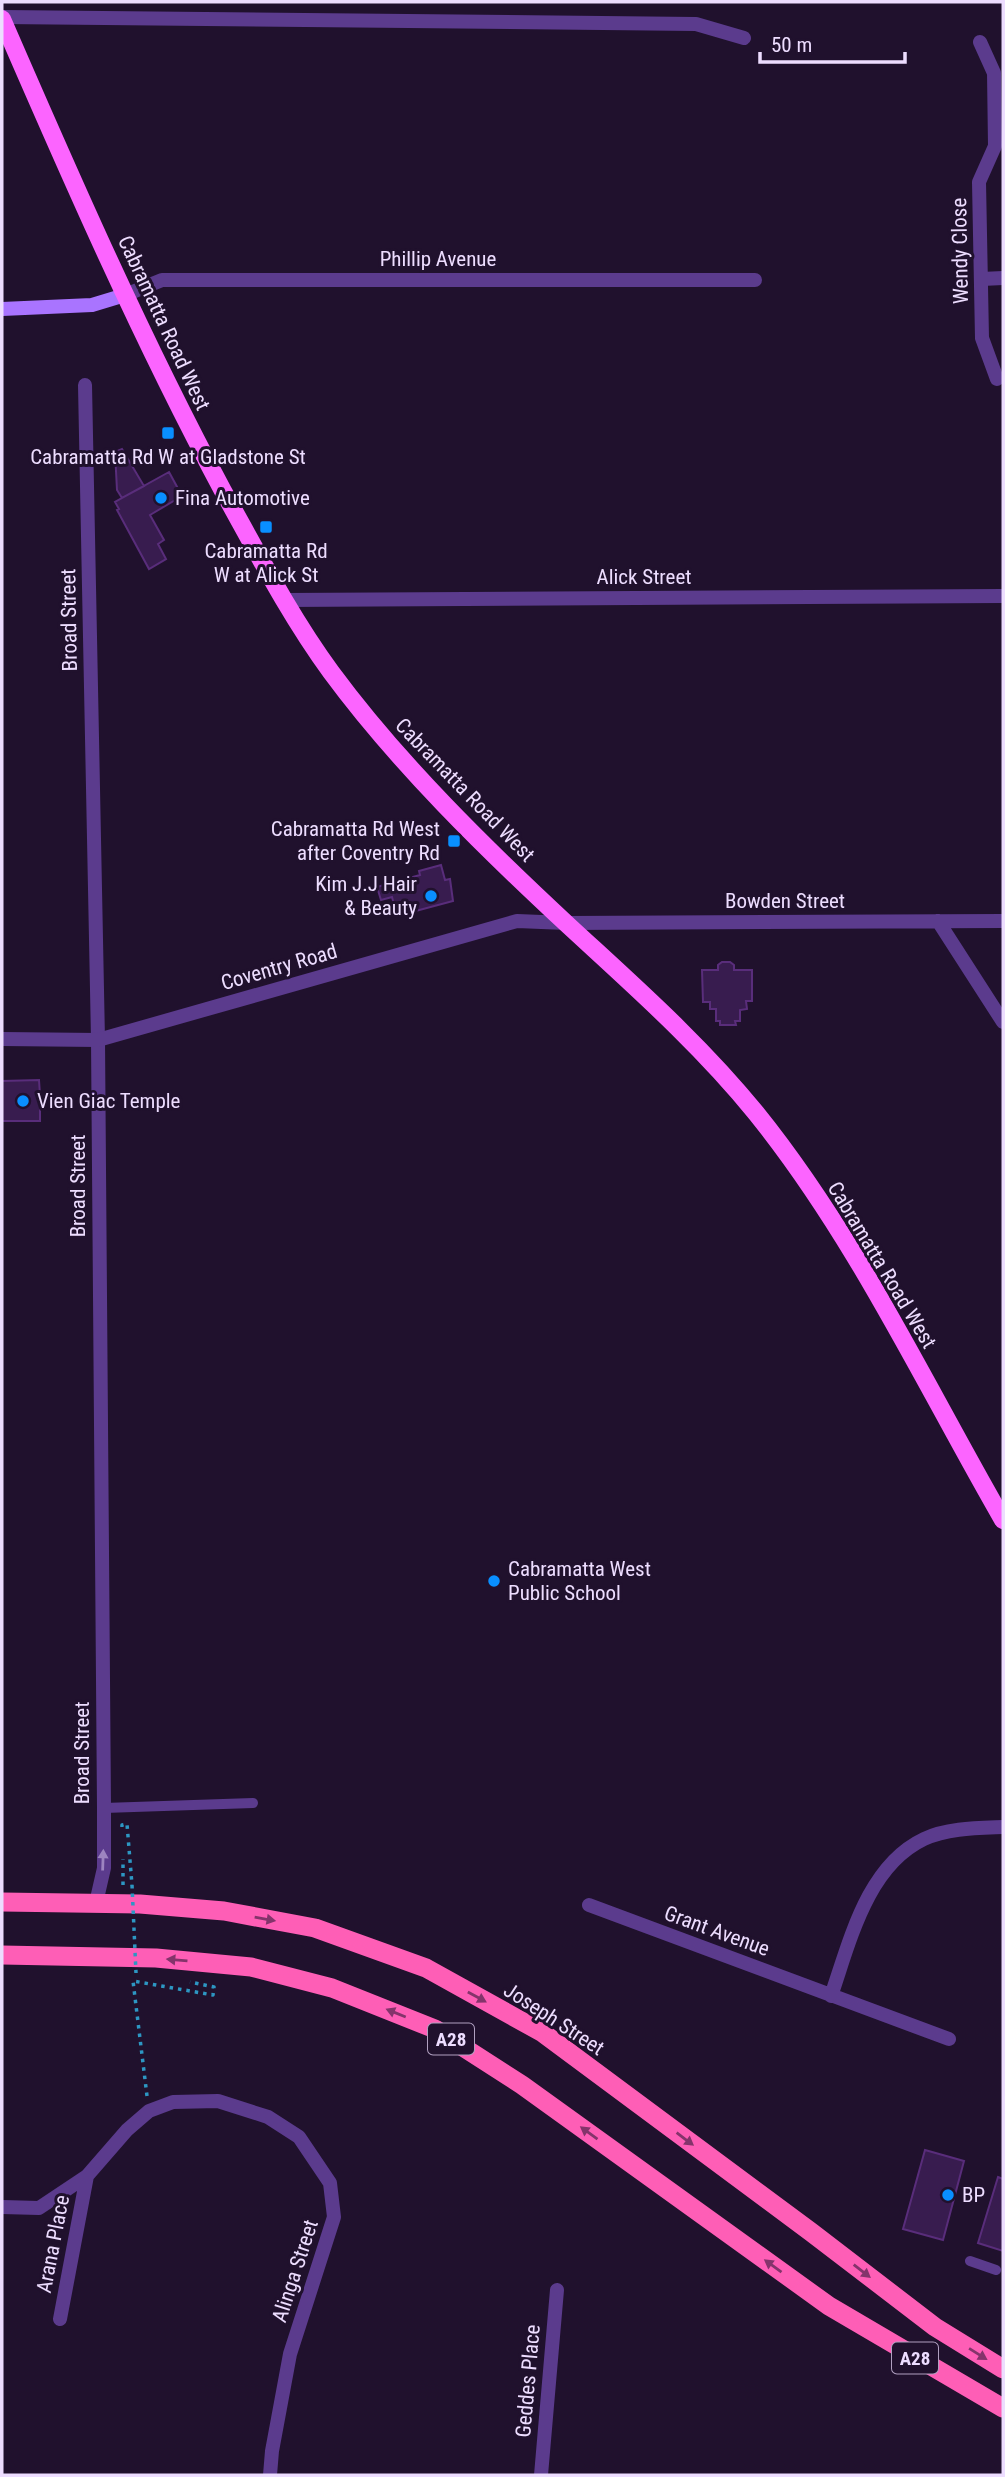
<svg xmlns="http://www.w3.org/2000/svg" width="1005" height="2477" font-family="'Roboto Condensed',sans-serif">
	<rect width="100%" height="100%" fill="#20112d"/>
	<path fill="#381c4f" stroke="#592d7b" stroke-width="2" d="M122,449L144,486L122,498L117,490L115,452Z
		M169,472L182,496L150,515L164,540L158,544L166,559L149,569L117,510L119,509L115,502Z
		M441,865L445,880L450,879L453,901L397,916L392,897L381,900L377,887L420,875L419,871Z
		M722,962H730L734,965V970H752V1001H746L747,1009L740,1010V1021H735L736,1025H720V1021H716V1009H710V1002H703L702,970H718V965Z
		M39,1080L40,1095H45V1107H40V1121H2V1081Z
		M925,2150L964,2161L943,2240L903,2229Z
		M998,2177L1003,2179V2251L978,2243Z"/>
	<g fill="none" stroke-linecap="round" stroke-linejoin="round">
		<path stroke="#2d97c3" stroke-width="3.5" stroke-dasharray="3.5 5" stroke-linecap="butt" d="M122,1827V1825L127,1824L132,1885
			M123,1885V1859
			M147,2096L133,1981L213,1995L214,1987L190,1982"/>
		<path stroke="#5b3b8d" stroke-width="10" d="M104,1808L253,1803
			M970,2261L996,2270"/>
		<path stroke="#5b3b8d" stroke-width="14" d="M2,17L696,24L744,38
			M980,42L994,73L995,146L979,182L982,338L997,379
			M982,279L1003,278
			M125,295L162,280H755
			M85,385L98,1040L104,1808V1868L96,1903
			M285,600L1003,596
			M938,921L1003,1022
			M566,923L1003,921
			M589,1905L949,2039
			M831,1996C850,1941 867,1866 924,1839C947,1828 978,1828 1003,1827
			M2,2207L39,2208L87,2176L127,2130L149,2111L173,2102L218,2101L268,2117L299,2137L330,2183L334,2217L290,2354L272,2451L270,2475
			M60,2319L87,2176
			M541,2475L557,2290"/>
		<path stroke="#5b3b8d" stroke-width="14" d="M2,1039L98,1040L517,921L566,923"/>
		<path stroke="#a974ff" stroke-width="14" d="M2,309L92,305L125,295"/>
		<path stroke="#fc64ff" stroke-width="18" d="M2,19C71,178 141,338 223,491C257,552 290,616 331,672C398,763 486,849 569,926C634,986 700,1044 756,1113C856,1237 924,1383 1003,1520"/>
		<path stroke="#fe5eb6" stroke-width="19" d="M2,1902L140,1904L224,1911L315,1928L426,1968L543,2033L811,2232L935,2327L1003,2369
			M2,1955L156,1958L251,1967L332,1988L435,2029L522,2085L829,2306L1003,2408"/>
		<path stroke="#2d97c3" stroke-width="3.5" stroke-dasharray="3.5 5" stroke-linecap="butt" d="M132,1885L136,1973"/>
	</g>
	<defs><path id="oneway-solid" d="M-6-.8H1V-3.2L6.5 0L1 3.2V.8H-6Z" transform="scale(1.75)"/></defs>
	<use fill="#9d84c0" href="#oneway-solid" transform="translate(103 1860) rotate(-88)"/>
	<g fill="#84346b">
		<use href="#oneway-solid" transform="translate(265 1919) rotate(10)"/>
		<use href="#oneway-solid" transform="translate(177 1960) rotate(-175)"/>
		<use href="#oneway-solid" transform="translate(477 1997) rotate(29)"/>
		<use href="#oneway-solid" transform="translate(396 2013) rotate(-158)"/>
		<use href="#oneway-solid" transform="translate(589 2133) rotate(-144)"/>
		<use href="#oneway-solid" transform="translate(685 2139) rotate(37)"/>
		<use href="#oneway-solid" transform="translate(773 2266) rotate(-144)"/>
		<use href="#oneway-solid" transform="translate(862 2271) rotate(38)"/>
		<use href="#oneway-solid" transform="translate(978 2354) rotate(32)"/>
	</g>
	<g fill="#098fff" stroke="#20112d" stroke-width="2.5">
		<rect x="161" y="426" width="14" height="14" rx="3.5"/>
		<circle cx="161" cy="498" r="7"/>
		<rect x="259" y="520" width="14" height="14" rx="3.5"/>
		<rect x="447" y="834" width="14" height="14" rx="3.5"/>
		<circle cx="431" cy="896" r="7"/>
		<circle cx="23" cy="1101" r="7"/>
		<circle cx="494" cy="1581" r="7"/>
		<circle cx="948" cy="2195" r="7"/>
	</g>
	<g text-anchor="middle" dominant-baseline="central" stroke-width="6" stroke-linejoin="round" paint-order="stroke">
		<g fill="#20112d" stroke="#b0a0c0" stroke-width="2">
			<rect x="428" y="2023.5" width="46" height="31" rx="5"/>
			<rect x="892" y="2342.5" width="46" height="31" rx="5"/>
		</g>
		<g font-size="19" font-weight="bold" fill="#edddff">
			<text x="451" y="2039">A28</text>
			<text x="915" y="2358">A28</text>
		</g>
		<g font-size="21" fill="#edddff" stroke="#20112d">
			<text transform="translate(960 251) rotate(-91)">Wendy Close</text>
			<text x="438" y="259">Phillip Avenue</text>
			<text transform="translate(164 323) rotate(65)">Cabramatta Road West</text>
			<text x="644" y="577">Alick Street</text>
			<text transform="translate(69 620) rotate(-91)">Broad Street</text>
			<text transform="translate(465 790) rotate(46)">Cabramatta Road West</text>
			<text x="785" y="901">Bowden Street</text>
			<text transform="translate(279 967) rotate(-16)">Coventry Road</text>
			<text transform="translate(78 1186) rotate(-90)">Broad Street</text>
			<text transform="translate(882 1265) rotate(59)">Cabramatta Road West</text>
			<text transform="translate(82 1753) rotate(-90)">Broad Street</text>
			<text transform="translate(717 1931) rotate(20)">Grant Avenue</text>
			<text transform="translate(554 2019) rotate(33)">Joseph Street</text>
			<text transform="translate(53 2244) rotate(-79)">Arana Place</text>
			<text transform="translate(295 2271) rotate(-72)">Alinga Street</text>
			<text transform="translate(528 2381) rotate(-85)">Geddes Place</text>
		</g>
		<g font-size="21" fill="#edddff" stroke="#20112d" text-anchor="start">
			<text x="168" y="457" text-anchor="middle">Cabramatta Rd W at Gladstone St</text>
			<text x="175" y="498">Fina Automotive</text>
			<text x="266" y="551" text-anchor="middle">Cabramatta Rd<tspan x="266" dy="24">W at Alick St</tspan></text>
			<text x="440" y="829" text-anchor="end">Cabramatta Rd West<tspan x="440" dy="24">after Coventry Rd</tspan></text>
			<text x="417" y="884" text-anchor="end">Kim J.J Hair<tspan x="417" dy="24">&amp; Beauty</tspan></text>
			<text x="37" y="1101">Vien Giac Temple</text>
			<text x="508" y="1569">Cabramatta West<tspan x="508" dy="24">Public School</tspan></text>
			<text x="962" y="2195">BP</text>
		</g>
	</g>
	<rect width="1005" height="2477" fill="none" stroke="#edddff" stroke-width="7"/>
	<path d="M760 52v10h145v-10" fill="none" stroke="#edddff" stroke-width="3.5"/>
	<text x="771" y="52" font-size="21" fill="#edddff" stroke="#20112d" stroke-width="5" paint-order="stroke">50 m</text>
</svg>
